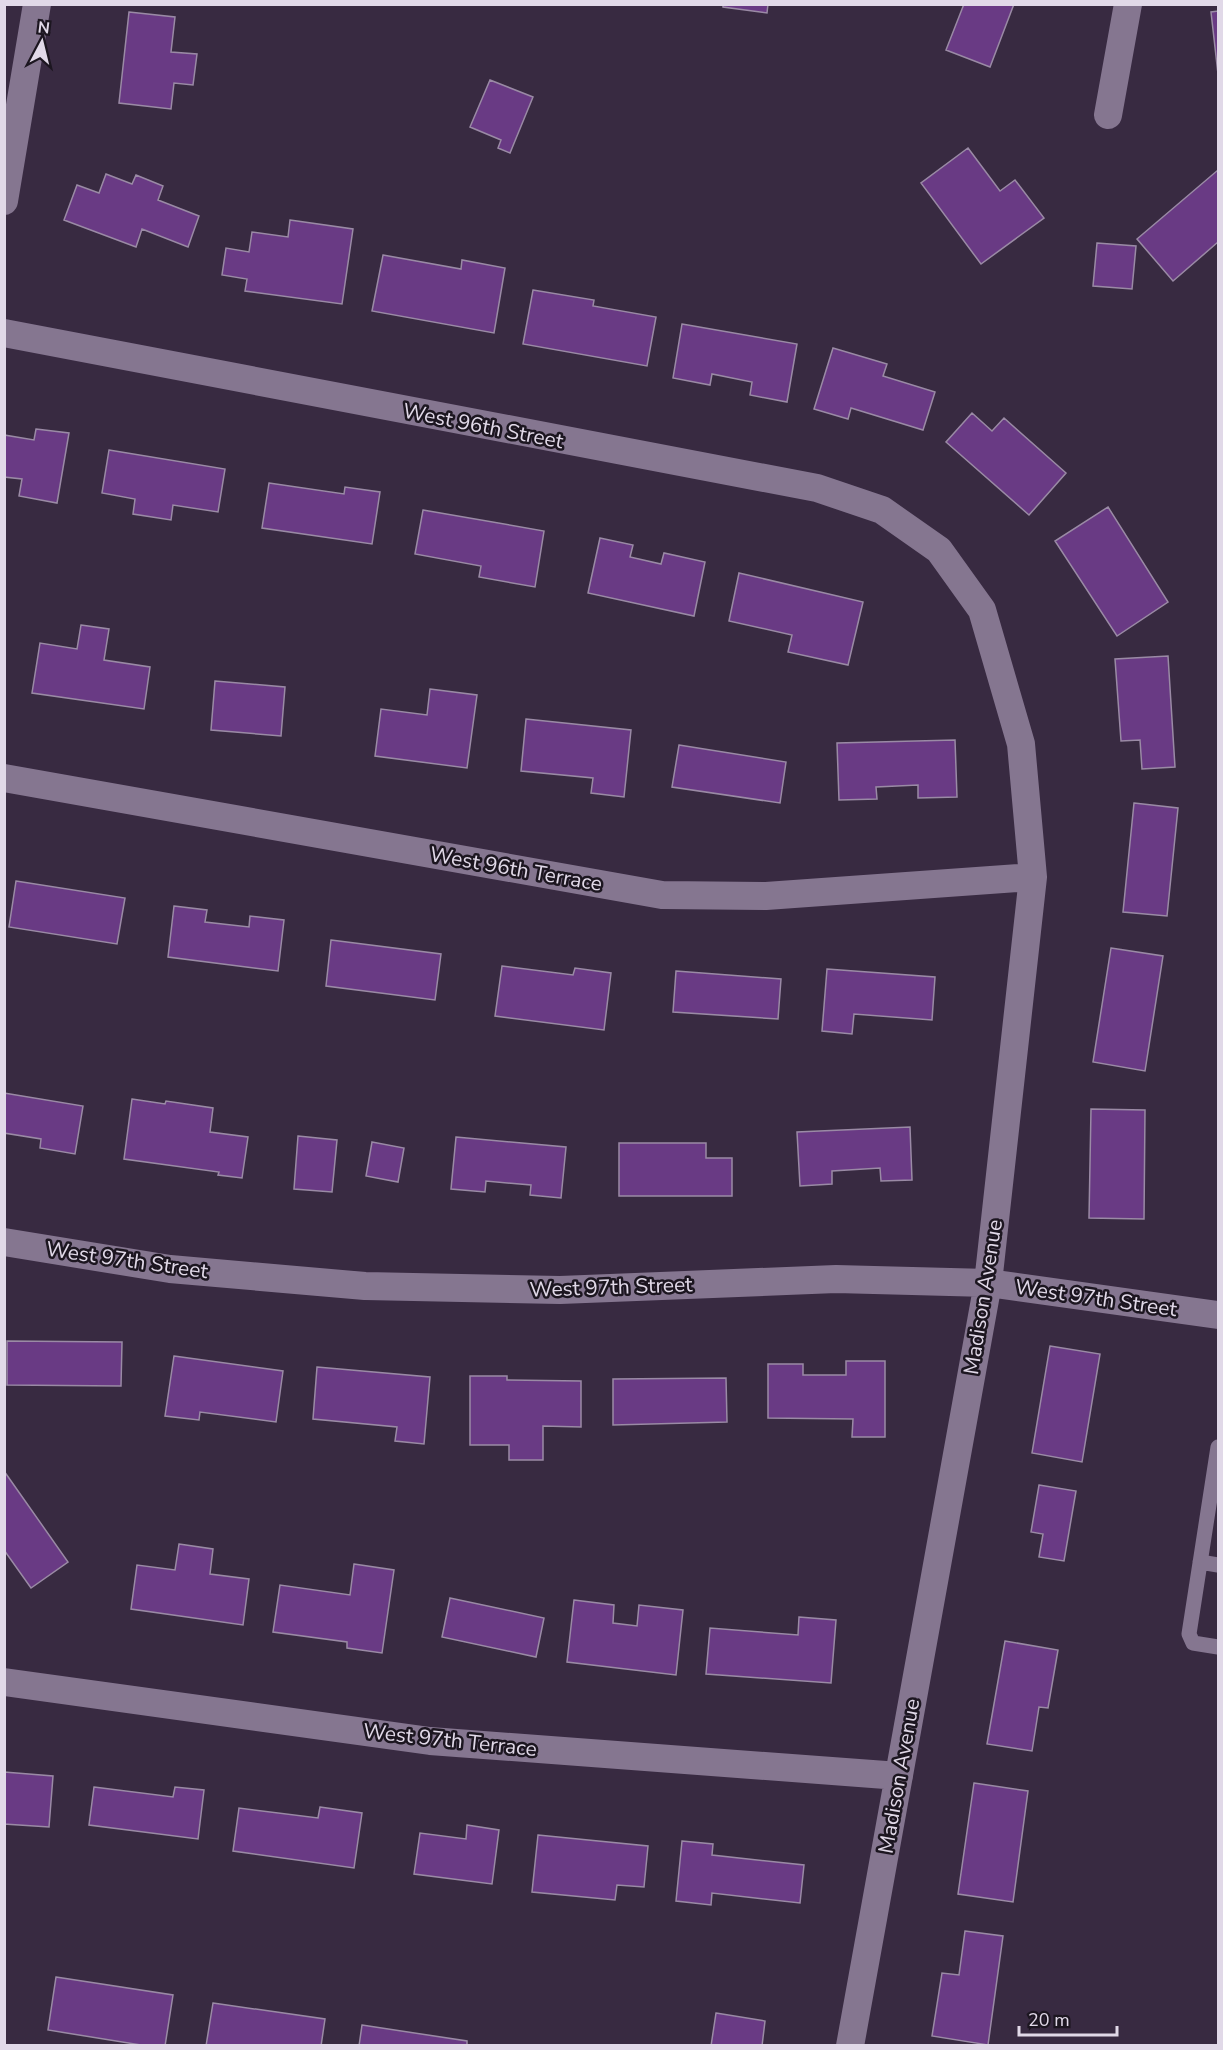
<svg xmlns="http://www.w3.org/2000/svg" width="1223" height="2050" font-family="'Nunito Sans',sans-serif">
	<rect width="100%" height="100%" fill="#382a41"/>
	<path fill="#693a84" stroke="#9a8aa5" stroke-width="1.5" d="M723,4H768L767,13L723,7Z
		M964,4H1014L990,67L946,50Z
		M1218,11V74L1211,12Z
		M129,12L175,17L171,52L197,54L193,85L174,83L171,109L119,103Z
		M490,80L533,97L510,153L498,148L501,140L470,127Z
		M968,148L1000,191L1015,180L1044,218L981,264L921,183Z
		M1218,170V242L1173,281L1137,239Z
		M106,174L132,184L136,175L163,186L158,200L199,216L188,247L142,229L136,247L64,220L77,185L99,193Z
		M290,220L353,229L342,304L245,291L247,279L222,275L226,248L249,252L252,232L288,237Z
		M1097,243L1136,246L1132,289L1093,286Z
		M383,255L461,269L462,260L505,268L494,333L372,311Z
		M533,290L594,300L593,306L656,317L647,366L523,344Z
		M682,324L797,344L787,402L750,395L752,382L712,374L710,385L673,378Z
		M833,348L887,364L883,376L935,392L923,430L851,408L848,419L814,409Z
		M972,413L992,431L1004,418L1066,473L1029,515L946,442Z
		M36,429L69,433L57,503L19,496L22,479L4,477V435L34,440Z
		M109,450L225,469L218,512L173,505L171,520L133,514L135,499L102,493Z
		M269,483L344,494L345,487L380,492L372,544L262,528Z
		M1108,507L1168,602L1117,636L1055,541Z
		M423,510L544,531L535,587L479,577L481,566L415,554Z
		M600,538L633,545L630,557L661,564L664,553L705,562L694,616L588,593Z
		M739,573L863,602L848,665L788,652L792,635L729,621Z
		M81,625L109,629L104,660L150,667L144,709L32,693L40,643L77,649Z
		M1168,656L1175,767L1142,769L1140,740L1121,741L1115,659Z
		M215,681L285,687L281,736L211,730Z
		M430,689L477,695L467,768L375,756L381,709L427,715Z
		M526,719L631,730L624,797L591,793L593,778L521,771Z
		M955,740L957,797L918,798V785L876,787L877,799L839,800L837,743Z
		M679,745L786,762L780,803L672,787Z
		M1134,803L1178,808L1167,916L1123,912Z
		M16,881L125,898L117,944L9,927Z
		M174,906L207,910L205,922L249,927L250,916L284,920L278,971L168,957Z
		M331,940L441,954L435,1000L326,986Z
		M1111,948L1163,956L1145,1071L1093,1062Z
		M502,966L573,975L575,968L611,973L604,1030L495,1016Z
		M827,969L935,977L932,1020L854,1014L852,1034L822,1031Z
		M676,971L781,979L778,1019L673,1012Z
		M4,1093L83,1106L75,1154L40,1148L41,1139L4,1133Z
		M132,1099L165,1104L166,1101L213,1108L210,1132L248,1137L242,1178L218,1175L219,1172L124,1159Z
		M1091,1109L1145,1110L1144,1219L1089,1218Z
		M910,1127L912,1180L881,1181L880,1168L832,1171V1184L800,1186L797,1132Z
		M298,1136L337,1140L332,1192L294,1189Z
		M456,1137L566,1147L561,1198L530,1195L531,1185L486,1181L485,1192L451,1189Z
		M372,1142L404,1148L398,1182L366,1176Z
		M619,1143H706V1158H732V1196H619Z
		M7,1341L122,1342L121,1386L7,1385Z
		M1050,1346L1100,1354L1082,1462L1032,1453Z
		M174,1356L283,1371L276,1422L200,1412L199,1420L165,1416Z
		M846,1361H885V1437H852L853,1419L768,1418V1364H803V1375H846Z
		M317,1367L430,1377L424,1444L395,1441L397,1427L313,1419Z
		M470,1376H507V1380L581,1381V1427L543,1426V1460H509V1445H470Z
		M726,1378L727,1422L613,1425V1379Z
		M4,1471L68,1562L31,1588L4,1550Z
		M1039,1485L1076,1491L1064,1561L1039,1557L1043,1534L1031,1532Z
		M179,1544L213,1549L210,1574L249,1579L243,1625L131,1609L137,1565L175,1570Z
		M354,1564L394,1570L382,1653L347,1648V1642L273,1632L280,1585L350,1595Z
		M450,1598L544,1618L536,1657L442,1637Z
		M574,1600L614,1605L613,1623L637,1626L639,1605L683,1610L676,1675L567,1662Z
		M799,1617L836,1620L831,1683L706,1674L710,1628L798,1635Z
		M1005,1641L1058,1650L1048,1708L1039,1707L1032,1751L987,1744Z
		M4,1772L53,1776L49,1827L4,1824Z
		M974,1783L1028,1791L1013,1902L958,1894Z
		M94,1787L173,1797L175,1787L204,1790L198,1839L89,1825Z
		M320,1807L362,1813L354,1868L233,1851L239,1808L318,1818Z
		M467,1825L499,1830L492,1884L414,1874L420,1833L466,1839Z
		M538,1835L648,1846L644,1887L617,1885L615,1900L532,1892Z
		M682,1841L713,1844L712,1855L804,1865L800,1903L712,1893L711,1905L676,1901Z
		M965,1931L1003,1936L988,2045L932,2036L942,1973L959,1975Z
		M56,1977L173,1995L165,2046H147L48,2030Z
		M213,2003L325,2019L321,2046H206Z
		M716,2013L765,2021L762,2046H711Z
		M362,2025L467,2041V2046H359Z"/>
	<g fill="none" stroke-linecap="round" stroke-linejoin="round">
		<path stroke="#857690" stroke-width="15" d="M1218,1447L1189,1634L1193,1643L1218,1647
			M1200,1562L1218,1565"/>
		<path stroke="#857690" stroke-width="28" d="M1108,115L1128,4
			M4,201L37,4
			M4,333L817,488L882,510L939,550L982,610L1021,744L1033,877L988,1283L850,2046
			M4,778L662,895L766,896L1033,877
			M4,1242L170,1269L365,1286L560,1290L836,1279L988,1283L1218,1315
			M4,1682L430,1741L899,1776"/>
	</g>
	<g text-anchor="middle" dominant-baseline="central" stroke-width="5" stroke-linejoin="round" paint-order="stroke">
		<g font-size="21" fill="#e1d9e8" stroke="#1c1620">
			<text transform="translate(483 426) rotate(11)">West 96th Street</text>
			<text transform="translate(516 869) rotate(10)">West 96th Terrace</text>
			<text transform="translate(127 1260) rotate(8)">West 97th Street</text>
			<text transform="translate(611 1287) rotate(-2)">West 97th Street</text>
			<text transform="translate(983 1297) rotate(-81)">Madison Avenue</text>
			<text transform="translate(1096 1298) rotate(8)">West 97th Street</text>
			<text transform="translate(450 1740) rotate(6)">West 97th Terrace</text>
			<text transform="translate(899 1776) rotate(-80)">Madison Avenue</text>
		</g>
	</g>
	<rect width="1223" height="2050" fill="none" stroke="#e1d9e8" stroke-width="12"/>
	<g transform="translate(42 42) rotate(7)" stroke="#1c1620" stroke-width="4.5" paint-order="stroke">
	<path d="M0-4.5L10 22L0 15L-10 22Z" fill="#e1d9e8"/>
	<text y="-9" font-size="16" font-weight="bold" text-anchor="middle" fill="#e1d9e8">N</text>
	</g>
	<path d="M1019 2026v9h98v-9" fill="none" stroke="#e1d9e8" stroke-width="3"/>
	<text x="1028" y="2026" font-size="18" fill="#e1d9e8" stroke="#1c1620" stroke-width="4.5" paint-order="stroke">20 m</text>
</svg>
